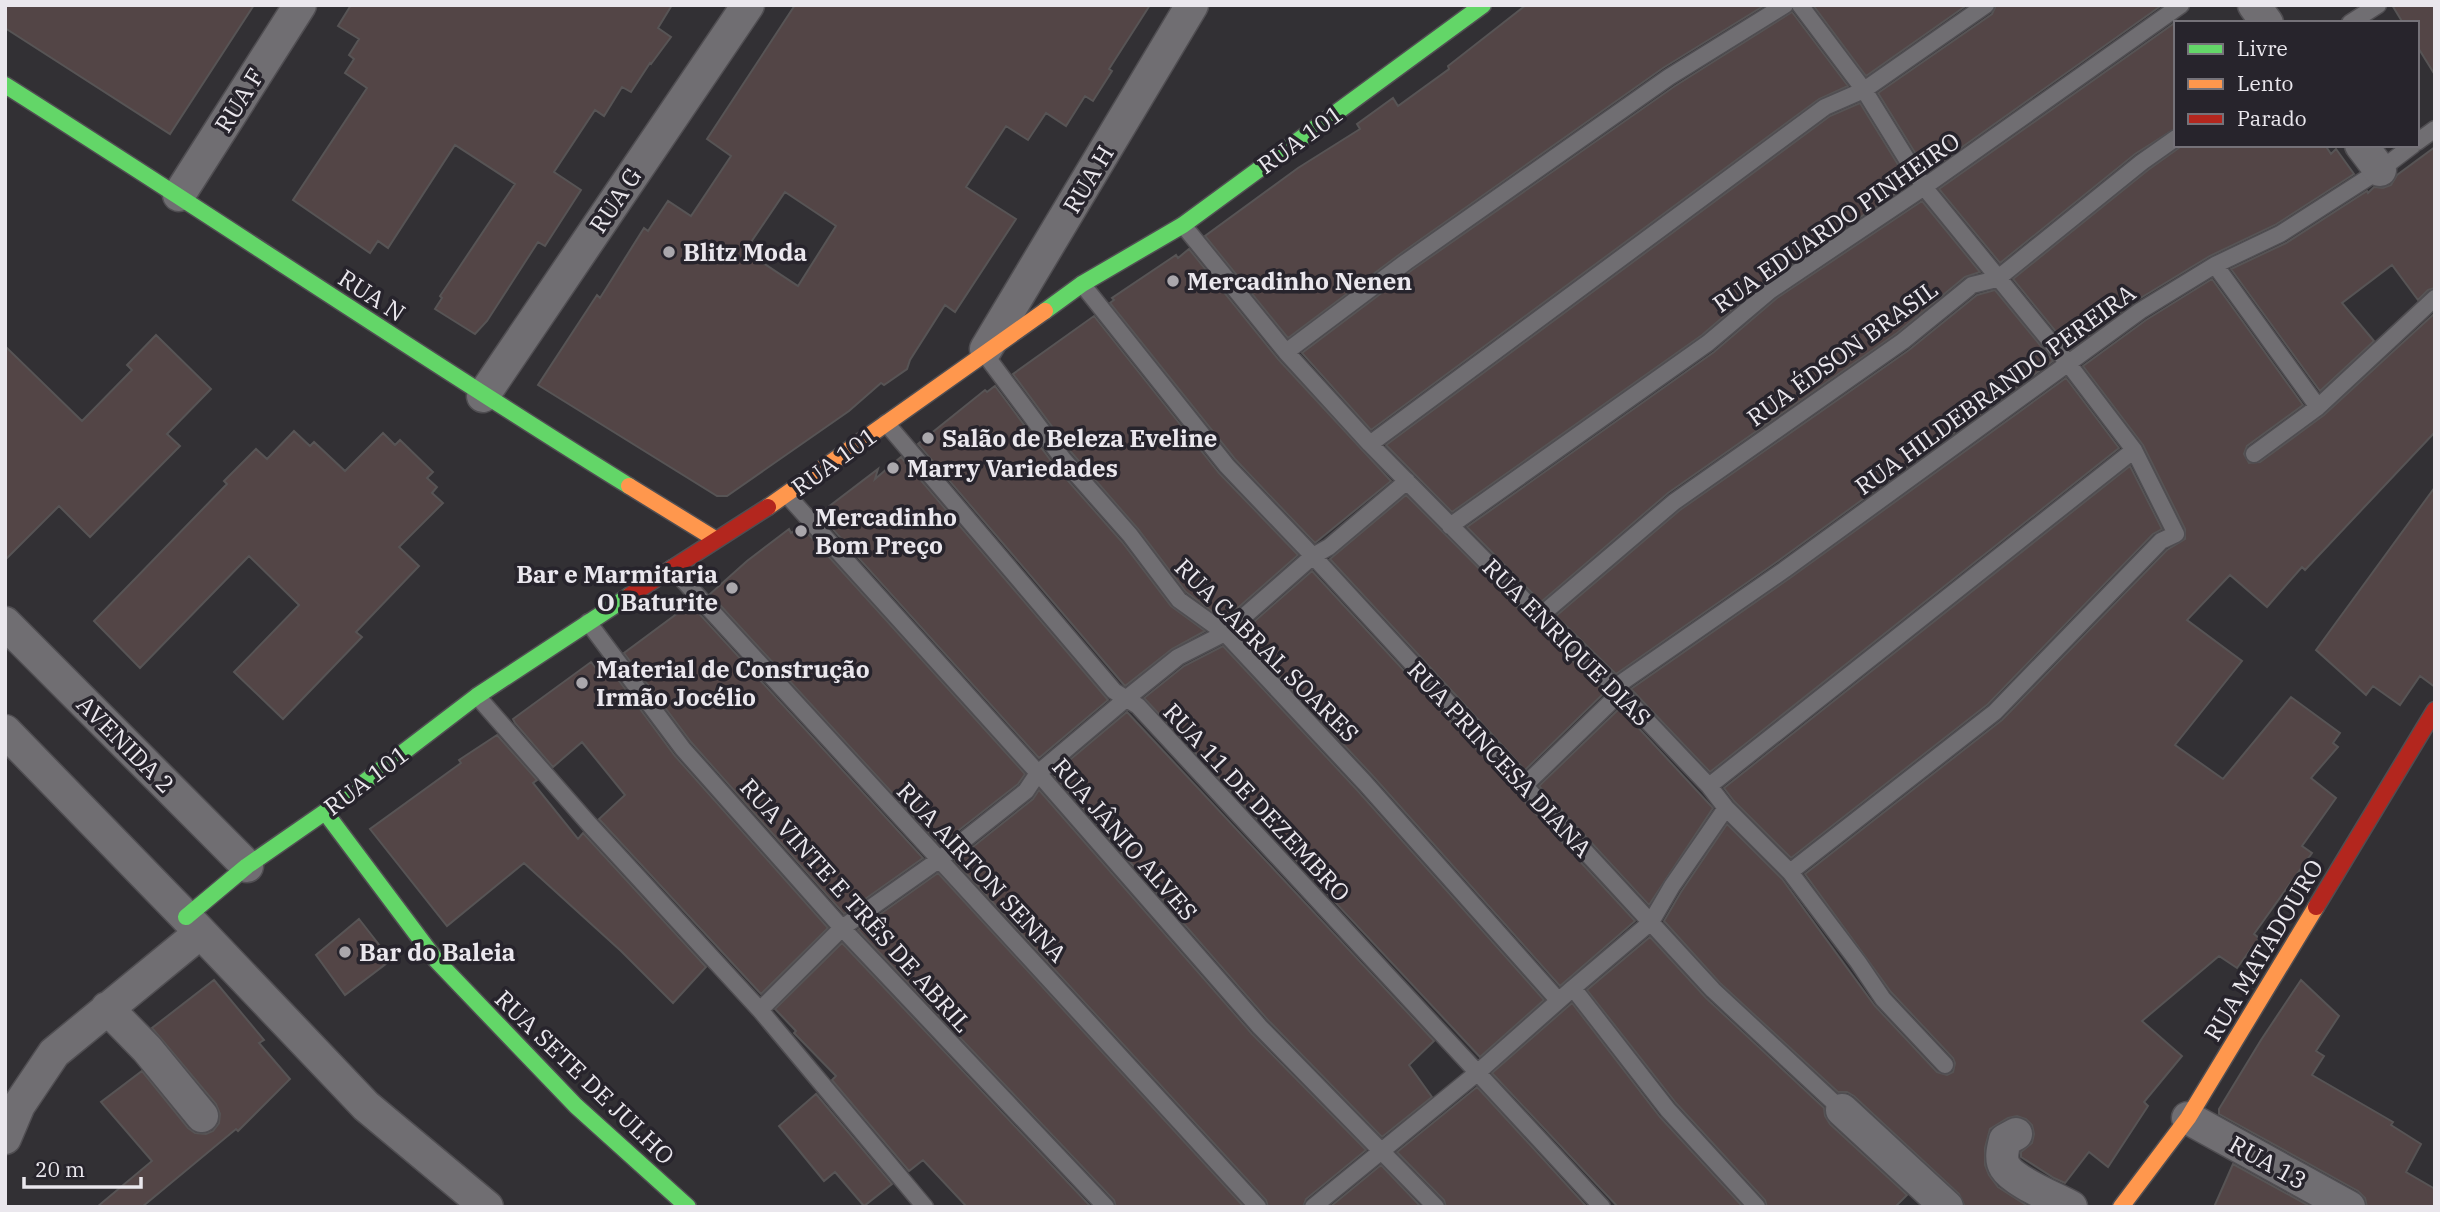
<svg xmlns="http://www.w3.org/2000/svg" width="2440" height="1212" font-family="'IBM Plex Serif',serif">
	<rect width="100%" height="100%" fill="#323034"/>
	<path fill="#534546" stroke="#575455" stroke-width="2" fill-rule="evenodd" d="M5,5H254L170,134L5,28Z
		M351,5H672L658,28L671,37L651,64L650,63L631,92L622,87L604,116L595,110L554,172L581,190L545,246L538,242L487,321L475,334L435,309L442,298L440,296L515,184L455,145L388,248L378,241L370,253L293,200L367,88L345,73L354,59L349,55L359,39L338,26Z
		M795,5H1150L1109,69L1112,71L1093,101L1085,96L1066,126L1046,113L1028,140L1006,126L966,187L1016,219L955,312L945,305L910,360L907,369L884,385L881,383L849,411L727,496H717L538,385L597,295L600,298L644,228L648,231L668,201L691,216L731,156L707,139ZM785,192L836,226L798,286L745,251Z
		M1526,5H1765L1663,68L1400,254L1288,338L1205,236L1298,168L1360,129L1357,124L1393,98L1398,106L1449,69L1448,66Z
		M1813,5H1967L1866,76Z
		M1996,5H2162L1927,172L1878,93L1992,14Z
		M2392,5H2435V75L2417,46V23H2403Z
		M1792,12L1848,86L1819,99L1371,430L1302,353L1412,270L1675,86Z
		M2176,22V128L2135,154L2000,263L1939,189Z
		M1860,103L1910,184L1765,281L1702,335L1452,512L1386,445L1830,116Z
		M2183,145H2325L2331,154L2336,149L2354,174L2275,225L2210,256L2134,302L2070,349L2013,279L2148,170Z
		M2435,147V288L2428,290L2418,300L2392,265L2342,303L2374,341L2320,391L2231,269L2286,243L2367,191L2368,193L2374,187L2383,188L2391,185L2397,175Z
		M1922,201L1980,272L1965,277L1897,333L1668,493L1541,602L1467,527L1714,352L1777,298Z
		M1189,249L1278,359L1391,481L1315,543L1235,459L1110,303L1114,300L1112,298L1176,255L1178,258Z
		M2212,279L2303,405L2247,446L2244,454L2249,463L2260,462L2324,415L2435,313V432L2305,570L2302,567L2267,607L2230,575L2187,620L2242,661L2175,745L2223,779L2291,697L2340,733L2333,743L2338,747L2311,778L2336,798L2302,846L2312,853L2254,934L2259,938L2237,968L2219,956L2142,1021L2182,1056L2144,1102L2148,1106L2108,1167L2089,1152L2065,1183L2054,1178L2021,1157V1152L2032,1143L2034,1134L2032,1125L2026,1119L2017,1116L2008,1118L1990,1129L1985,1148V1165L1989,1175L1998,1187L2029,1207H1965L1959,1194L1854,1096L1847,1092H1838L1720,983L1664,921L1681,892L1727,824L1782,879L1875,1006L1937,1072L1947,1075L1953,1072L1955,1063L1953,1058L1891,992L1805,874L2002,720L2167,550L2185,539V529L2143,445L2083,366L2146,320Z
		M1995,290L2053,361L1778,561L1616,674L1556,616L1680,510L1909,350L1977,295Z
		M1094,316L1219,473L1298,555L1224,620L1186,592L1138,529L1071,452L1013,374Z
		M156,335L211,389L167,434L180,446L90,537L59,506L5,560V346L82,421L132,370L127,365Z
		M2066,378L2119,448L1710,772L1631,689L1790,578Z
		M995,386L1055,466L1122,542L1171,606L1205,631L1172,649L1125,686L918,444L985,390L987,392Z
		M294,431L310,446L314,442L345,471L383,433L395,445L400,440L433,472L427,478L437,487L432,493L443,503L399,547L419,566L356,632L362,637L283,719L234,672L299,605L249,556L140,668L94,621L227,484L224,481L256,449L267,459Z
		M901,457L1108,700L1039,758L819,514L878,469L875,479Z
		M2130,466L2162,529L2153,534L1988,704L1791,858L1734,801L1724,788Z
		M2435,487V687L2420,676L2400,705L2373,686L2366,695L2316,650Z
		M1406,495L1533,623L1605,692L1525,770L1330,559Z
		M801,526L1025,774L1018,784L940,845L710,594L747,561L789,529L791,533Z
		M1312,571L1635,921L1560,986L1373,776L1240,634Z
		M686,607L689,612L694,608L923,858L844,914L691,742L624,653Z
		M1223,646L1357,790L1544,1000L1480,1057L1144,698L1184,666Z
		M591,662L599,672L608,666L675,756L828,928L761,994L599,819L625,795L582,742L553,767L515,723L513,719Z
		M1620,708L1713,808L1649,905L1539,786Z
		M1127,712L1434,1041L1409,1065L1432,1097L1382,1137L1268,1020L1053,774Z
		M497,735L537,780L533,783L578,839L583,833L706,967L673,1003L621,951L524,863L447,926L370,829L461,763L459,760Z
		M1039,790L1252,1034L1366,1150L1306,1199L1303,1207H1268L1266,1200L955,861L1033,799Z
		M938,873L1244,1207H1116L1114,1200L858,930Z
		M359,919L391,960L345,995L316,955Z
		M1650,937L1706,998L1824,1108L1825,1116L1830,1124L1907,1195L1895,1207H1767L1765,1200L1676,1103L1587,990Z
		M842,943L1091,1207H967L923,1160L909,1171L832,1080L836,1076L794,1033L796,1031L775,1009Z
		M214,980L264,1040L259,1043L290,1079L238,1131L236,1129L142,1207H97L152,1161L101,1102L142,1071L188,1128L195,1133L206,1134L213,1131L219,1123L220,1114L216,1104L152,1028Z
		M2301,980L2339,1016L2316,1051L2324,1056L2312,1075L2393,1122L2391,1125L2421,1144L2406,1172L2435,1189V1207H2367L2365,1198L2358,1191L2219,1114V1109L2261,1040Z
		M1572,1003L1660,1117L1743,1207H1618L1492,1073Z
		M1477,1087L1587,1207H1446L1444,1200L1397,1152Z
		M816,1094L892,1184L864,1206L835,1172L824,1181L779,1126Z
		M2233,1164L2311,1207H2214Z
		M1381,1165L1421,1207H1330Z"/>
	<g fill="none" stroke-linecap="round" stroke-linejoin="round">
		<g stroke="#504e52" stroke-width="19">
			<path id="lane" d="M2350,23L2378,5
				M2417,142L2435,129
				M1183,225L1286,352L1370,444L1540,616L1615,687L1709,786L1726,808L1790,872L1858,962L1883,999L1945,1065
				M2215,265L2318,407
				M1082,284L1227,466L1313,556L1713,990L1842,1110
				M1286,352L1406,262L1669,77L1785,5
				M984,353L1063,459L1130,535L1179,600L1225,633L1365,783L1558,1000
				M886,423L1114,691L1138,706L1602,1207
				M1370,444L1825,107L1864,90L1986,5
				M2254,454L2318,407L2435,298
				M787,495L1038,773L1260,1027L1436,1207
				M1450,526L1708,343L1771,290L1924,187L2181,5
				M672,568L1258,1207
				M1540,616L1674,502L1903,341L1972,285L1997,279L2142,162L2176,138
				M588,622L683,749L842,928L1106,1207
				M1615,687L1784,570L2140,311L2215,265L2280,234L2380,170L2413,145
				M477,696L590,825L760,1010L925,1207
				M1525,785L1620,693
				M1709,786L2134,450
				M1790,872L1995,712L2161,541L2176,534L2134,450L2067,362L1924,187L1864,90L1800,5
				M1573,988L1668,1110L1757,1207
				M760,1010L842,928L940,859L1026,791L1038,773L1127,698L1178,657L1225,633L1313,556L1329,547L1407,481
				M1313,1207L1477,1073L1573,988L1651,922L1672,886L1726,808"/>
		</g>
		<g stroke="#504e52" stroke-width="35">
			<path id="street" d="M2254,5L2267,23
				M2361,145L2380,170
				M179,195L300,5
				M986,349L1192,5
				M483,396L748,5
				M5,623L247,866
				M5,731L186,917L366,1106L487,1207
				M107,1008L147,1049L202,1116
				M1842,1110L1947,1207
				M2188,1118L2349,1207
				M2016,1134L2005,1140C2003,1148 2000,1159 2005,1167C2014,1182 2055,1198 2071,1207
				M5,1138L19,1105L54,1053L200,933"/>
		</g>
		<g stroke="#504e52" stroke-width="19">
			<path id="fast" d="M5,85C214,217 419,356 629,486
				M1045,311L1082,284L1183,225L1483,5
				M325,812L436,960L576,1106L688,1207
				M186,917L247,866L325,812L477,696L629,596"/>
		</g>
		<g stroke="#504e52" stroke-width="19">
			<path id="slow" d="M629,486L715,539
				M768,507L1045,311
				M2121,1207L2188,1118L2316,907"/>
		</g>
		<g stroke="#504e52" stroke-width="19">
			<path id="jam" d="M629,596L768,507
				M2316,907L2435,710"/>
		</g>
		<use href="#lane" stroke="#706e72" stroke-width="16"/>
		<use href="#street" stroke="#706e72" stroke-width="32"/>
		<use href="#fast" stroke="#63d668" stroke-width="16"/>
		<use href="#slow" stroke="#ff974d" stroke-width="16"/>
		<use href="#jam" stroke="#b3261e" stroke-width="16"/>
	</g>
	<g fill="#aaa7ac" stroke="#27242c" stroke-width="2.5">
		<circle cx="669" cy="252" r="7"/>
		<circle cx="1173" cy="281" r="7"/>
		<circle cx="928" cy="438" r="7"/>
		<circle cx="893" cy="468" r="7"/>
		<circle cx="801" cy="531" r="7"/>
		<circle cx="732" cy="588" r="7"/>
		<circle cx="582" cy="683" r="7"/>
		<circle cx="345" cy="952" r="7"/>
	</g>
	<g text-anchor="middle" dominant-baseline="central" stroke-width="7" stroke-linejoin="round" paint-order="stroke">
		<g font-size="24" fill="#eae7ed" stroke="#27242c">
			<text transform="translate(239 100) rotate(-58)">RUA F</text>
			<text transform="translate(1300 139) rotate(-36)">RUA 101</text>
			<text transform="translate(1088 179) rotate(-59)">RUA H</text>
			<text transform="translate(615 200) rotate(-56)">RUA G</text>
			<text transform="translate(1836 222) rotate(-35)">RUA EDUARDO PINHEIRO</text>
			<text transform="translate(372 295) rotate(33)">RUA N</text>
			<text transform="translate(1842 353) rotate(-36)">RUA ÉDSON BRASIL</text>
			<text transform="translate(1995 389) rotate(-36)">RUA HILDEBRANDO PEREIRA</text>
			<text transform="translate(834 461) rotate(-36)">RUA 101</text>
			<text transform="translate(1567 642) rotate(45)">RUA ENRIQUE DIAS</text>
			<text transform="translate(1267 650) rotate(45)">RUA CABRAL SOARES</text>
			<text transform="translate(126 744) rotate(45)">AVENIDA 2</text>
			<text transform="translate(1500 759) rotate(47)">RUA PRINCESA DIANA</text>
			<text transform="translate(366 780) rotate(-37)">RUA 101</text>
			<text transform="translate(1257 802) rotate(47)">RUA 11 DE DEZEMBRO</text>
			<text transform="translate(1125 839) rotate(49)">RUA JÂNIO ALVES</text>
			<text transform="translate(982 872) rotate(47)">RUA AIRTON SENNA</text>
			<text transform="translate(856 905) rotate(48)">RUA VINTE E TRÊS DE ABRIL</text>
			<text transform="translate(2263 950) rotate(-59)">RUA MATADOURO</text>
			<text transform="translate(585 1077) rotate(44)">RUA SETE DE JULHO</text>
			<text transform="translate(2268 1162) rotate(29)">RUA 13</text>
		</g>
		<g font-size="24" font-weight="bold" fill="#eae7ed" stroke="#27242c" text-anchor="start">
			<text x="683" y="252">Blitz Moda</text>
			<text x="1187" y="281">Mercadinho Nenen</text>
			<text x="942" y="438">Salão de Beleza Eveline</text>
			<text x="907" y="468">Marry Variedades</text>
			<text x="815" y="517">Mercadinho<tspan x="815" dy="28">Bom Preço</tspan></text>
			<text x="718" y="574" text-anchor="end">Bar e Marmitaria<tspan x="718" dy="28">O Baturite</tspan></text>
			<text x="596" y="669">Material de Construção<tspan x="596" dy="28">Irmão Jocélio</tspan></text>
			<text x="359" y="952">Bar do Baleia</text>
		</g>
	</g>
	<rect width="2440" height="1212" fill="none" stroke="#eae7ed" stroke-width="14"/>
	<rect x="2174" y="21" width="245" height="126" fill="#27242c" stroke="#757279" stroke-width="2"/>
	<rect x="2188" y="44" width="35" height="10" fill="#63d668" stroke="#757279" stroke-width="2"/>
	<text x="2237" y="56" font-size="21" fill="#eae7ed">Livre</text>
	<rect x="2188" y="79" width="35" height="10" fill="#ff974d" stroke="#757279" stroke-width="2"/>
	<text x="2237" y="91" font-size="21" fill="#eae7ed">Lento</text>
	<rect x="2188" y="114" width="35" height="10" fill="#b3261e" stroke="#757279" stroke-width="2"/>
	<text x="2237" y="126" font-size="21" fill="#eae7ed">Parado</text>
	<path d="M24 1177v10h117v-10" fill="none" stroke="#eae7ed" stroke-width="3.5"/>
	<text x="35" y="1177" font-size="21" fill="#eae7ed" stroke="#27242c" stroke-width="5" paint-order="stroke">20 m</text>
</svg>
